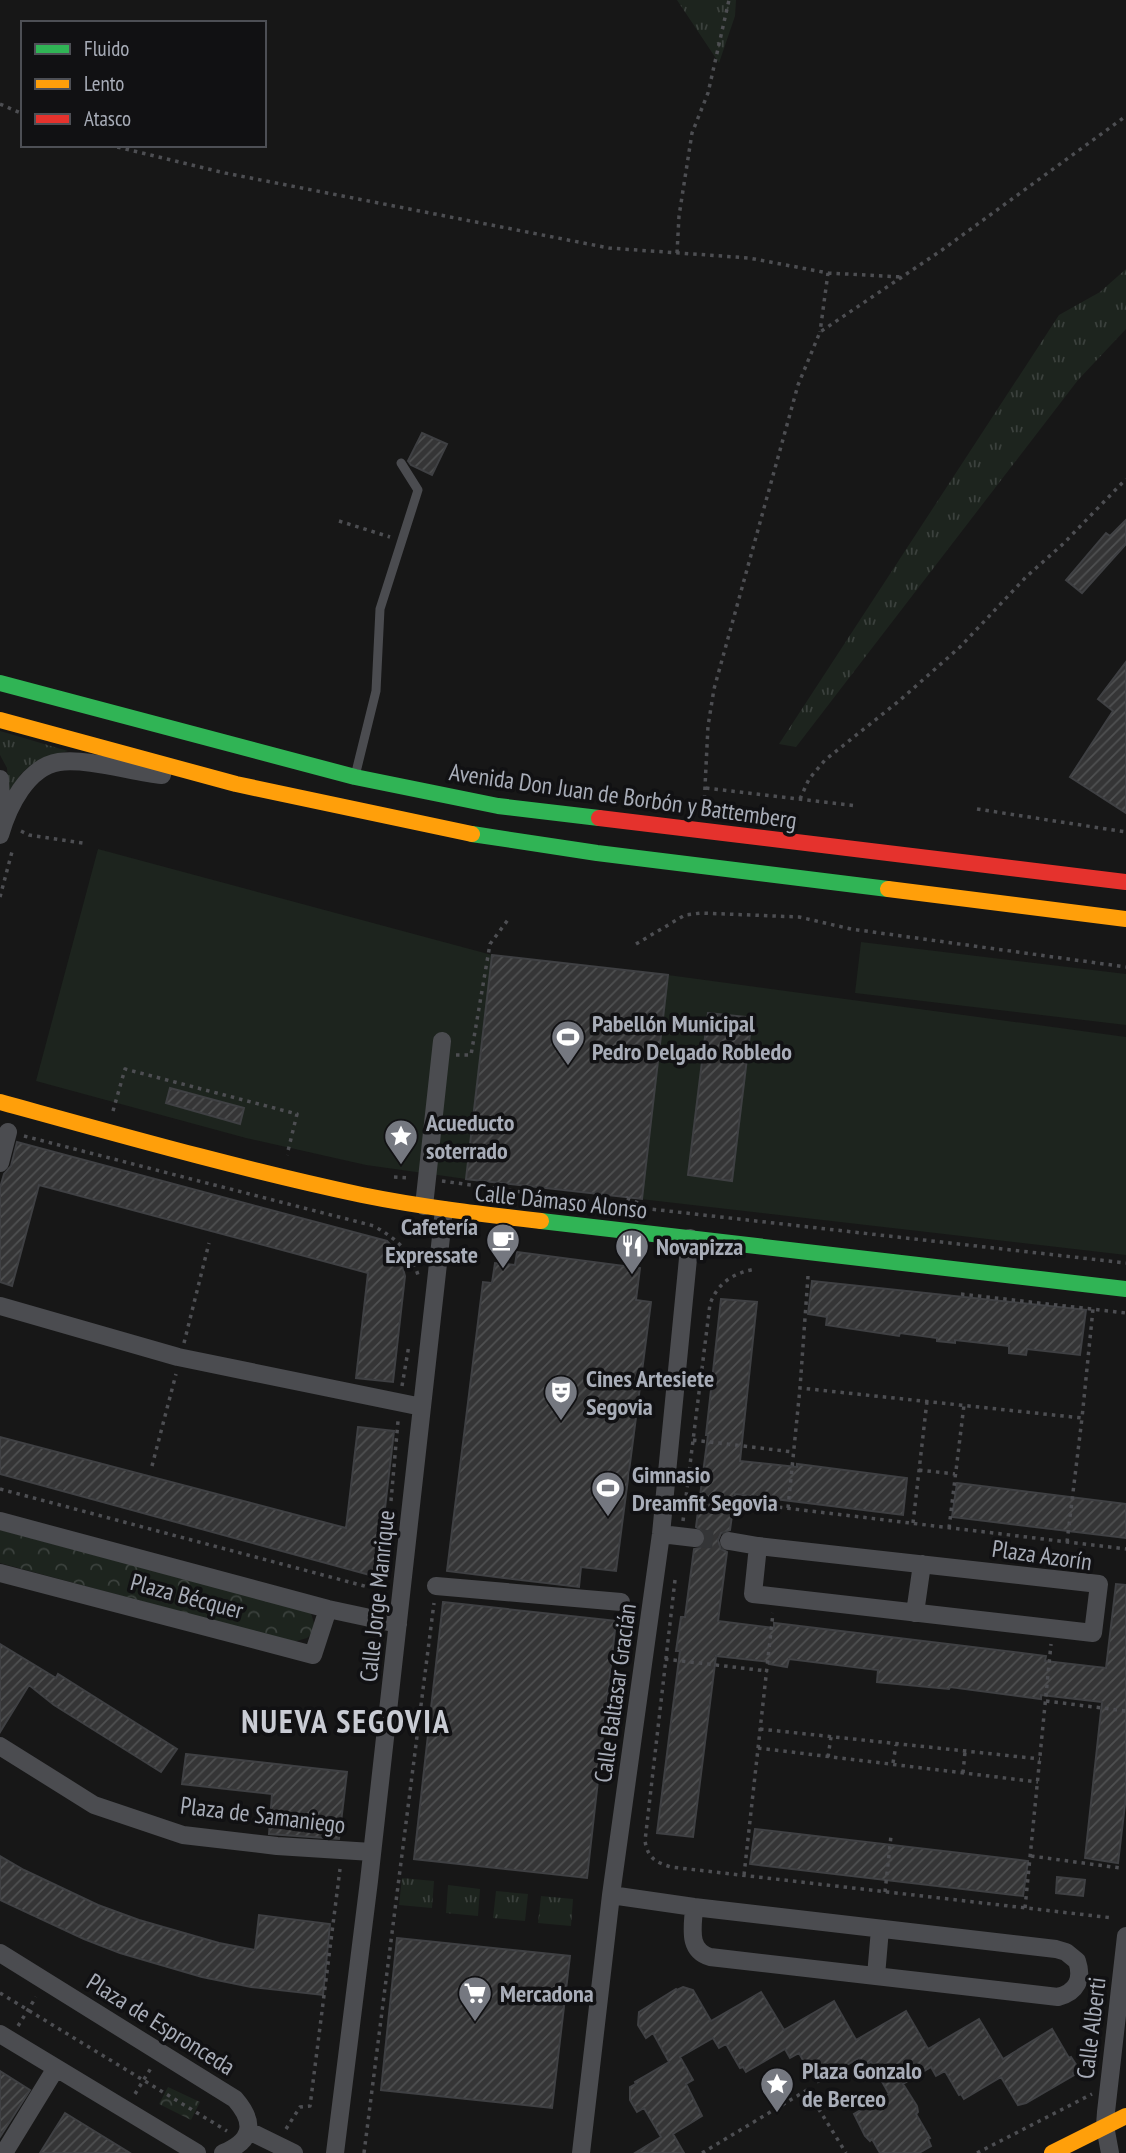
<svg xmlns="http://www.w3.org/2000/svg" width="1126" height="2153" font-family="'PT Sans Narrow',sans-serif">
	<defs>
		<pattern id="grass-tufts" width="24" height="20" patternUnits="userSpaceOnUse" patternTransform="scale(1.75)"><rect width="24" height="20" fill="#1d241e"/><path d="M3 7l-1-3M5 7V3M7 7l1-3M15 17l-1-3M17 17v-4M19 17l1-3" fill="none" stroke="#3b413d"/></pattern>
		<pattern id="forest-crowns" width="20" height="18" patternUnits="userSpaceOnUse" patternTransform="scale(1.75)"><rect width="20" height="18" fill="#1d241e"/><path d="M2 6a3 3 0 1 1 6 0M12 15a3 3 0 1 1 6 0" fill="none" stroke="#3b413d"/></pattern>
		<pattern id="building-hatch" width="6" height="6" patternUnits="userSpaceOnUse" patternTransform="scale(1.75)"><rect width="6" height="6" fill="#353536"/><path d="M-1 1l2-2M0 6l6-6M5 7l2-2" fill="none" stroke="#4f5051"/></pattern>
	</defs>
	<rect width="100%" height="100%" fill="#171717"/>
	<path fill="url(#grass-tufts)" d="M677,0H736L735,16L719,63Z
		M1126,269V329L1078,380L796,747L779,744L1059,315L1100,292Z
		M0,731L68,751C38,759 21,765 9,795L7,768L0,755Z
		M402,1878L434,1881L432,1908L399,1905Z
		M448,1885L480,1889L478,1916L446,1913Z
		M496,1891L528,1894L525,1921L493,1918Z
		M541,1896L573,1899L571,1926L538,1923Z"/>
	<path fill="url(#forest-crowns)" d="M0,1530L311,1613L316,1630L307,1638L293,1642L0,1563Z
		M168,2087L200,2102L191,2120L159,2104Z"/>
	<path fill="#1d241e" d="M98,849L492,955L668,975L1126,1037V1255L466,1179L366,1165L246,1138L36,1081Z
		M861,942L1126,974V1025L855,993Z"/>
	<path fill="url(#building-hatch)" stroke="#3f4043" stroke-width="2" d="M422,433L447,444L432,475L411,465L408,461Z
		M1126,520V544L1082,593L1066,580L1106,533L1110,536Z
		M1126,662V813L1070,777L1113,711L1098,699Z
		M492,955L668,975L642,1199L466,1179Z
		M708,1013L745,1017L743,1034H750L732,1181L688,1175Z
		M170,1088L244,1108L240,1124L166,1103Z
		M17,1142L387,1241L399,1254L405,1276L393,1382L356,1378L368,1273L39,1185L12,1286L0,1282V1188L4,1174L11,1166Z
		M517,1252L640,1268L636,1300L651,1302L616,1571L581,1567L579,1587L447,1571L483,1282L492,1283L495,1263L515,1265Z
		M812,1281L1086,1310L1080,1355L1027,1349L1026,1355L1009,1353V1346L955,1340V1343L937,1341V1338L900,1333L899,1336L826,1325L827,1317L808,1314Z
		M721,1299L757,1302L740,1461L797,1467V1464L907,1478L903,1515L735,1494L730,1530L721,1533L718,1540L721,1549L727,1552L718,1621L774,1628V1623L1046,1656L1045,1661L1106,1668L1116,1584L1126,1585V1796L1118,1863L1085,1858L1102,1702L1041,1695V1699L950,1687L949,1689L877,1682L878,1670L789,1659L787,1667L769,1664L770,1662L716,1656L693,1837L657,1833L680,1651H676L681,1617H685L694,1549L700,1548L706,1540L705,1533L696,1527L708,1435H706Z
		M358,1427L394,1431L377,1577L0,1474V1437L346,1528Z
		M957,1483L1126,1504V1538L952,1517Z
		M443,1602L616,1621L587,1878L414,1859Z
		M0,1644L56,1678L58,1674L177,1749L161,1772L54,1705L29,1685L0,1732Z
		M186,1754L347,1772L339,1839L269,1834L272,1794L182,1784Z
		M755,1829L1028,1861L1023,1896L750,1864Z
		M0,1856L24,1870L98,1905L139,1920L219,1943L255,1950L259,1915L330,1924L323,1995L251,1987L202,1977L120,1953L84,1939L0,1900Z
		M1057,1877L1085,1880L1083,1896L1056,1893Z
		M397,1938L570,1956L552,2108L381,2090Z
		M683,1987L693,1990L711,2021L761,1992L784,2030L834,2001L856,2040L906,2011L928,2049L979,2019L1003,2059L1052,2029L1069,2058L1071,2057L1079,2069L1073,2073L1074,2075L1026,2103L1018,2105L1001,2077L964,2099L961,2094L959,2095L945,2071L936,2076L931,2067L903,2084L917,2106L918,2112L916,2114L930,2138L928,2139L931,2146L919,2153H880L872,2139L870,2141L865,2136L854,2114L889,2094L871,2062L864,2067L859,2058L818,2082L815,2076L813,2078L799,2053L790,2058L785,2049L746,2072L743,2067L740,2068L726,2044L719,2048L713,2038L680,2057L693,2080L686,2084L702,2116L673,2134L684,2153H635L661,2137L644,2108L637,2112L630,2100V2087L636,2084L635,2082L669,2062L653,2033L646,2038L638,2025L639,2012L676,1989L677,1990Z
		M0,2071L30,2090L0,2137Z
		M65,2113L130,2153H40Z"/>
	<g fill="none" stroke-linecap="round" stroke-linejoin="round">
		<path stroke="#343537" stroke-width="18" stroke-dasharray="18 9" stroke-linecap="butt" d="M695,1538L729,1541"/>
		<path stroke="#4d4e52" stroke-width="3.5" stroke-dasharray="3.5 5" stroke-linecap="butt" d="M0,104L23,114
			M109,145L225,173L609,248L749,258L828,273L820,332
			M677,253L679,216L692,133L708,93L729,0
			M828,273L902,277
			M339,521L390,537
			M706,788L857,806
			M800,799L809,779L825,760L899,701L960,647L1026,577L1063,544L1126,479
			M704,807L708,726L714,689L798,385L820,332L942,250L1126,116
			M977,809L1126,832
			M21,831L29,835L83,843
			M0,897L13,848
			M636,944L685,915L701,913L799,917L851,929L1126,967
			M456,1055H471L490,944L510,917
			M113,1111L125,1069L297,1114L287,1155
			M24,1136L374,1226C395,1238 411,1251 418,1275
			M394,1177L410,1178
			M442,1181L624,1206L1126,1263
			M619,1205L620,1197
			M624,1206L627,1198L649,1208
			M808,1276L800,1388L1082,1418L1093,1309
			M961,1294L1126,1313
			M184,1343L209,1243
			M402,1386L409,1345
			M693,1440L793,1452
			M152,1466L176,1374
			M919,1470L955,1474
			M0,1489L368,1587L379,1585L384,1578
			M686,1496L1126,1549
			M391,1501L398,1421
			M788,1508L800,1388
			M683,1521L710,1304C718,1282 734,1273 755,1269
			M913,1523L927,1401
			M949,1528L964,1405
			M1067,1542L1082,1418
			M675,1580L645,1841C648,1858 655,1862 671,1867L1113,1918
			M665,1659L767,1671
			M1046,1701L1126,1711
			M760,1729L1040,1759
			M758,1748L1038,1782
			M828,1757L831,1737
			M893,1763L896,1745
			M963,1773L965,1752
			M1031,1856L1120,1868
			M744,1875L773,1613
			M885,1892L891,1836
			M1025,1908L1051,1644
			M0,1993L227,2131
			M18,2026L36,1997
			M135,2094L151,2068
			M286,2129L300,2107L310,2106L340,1869
			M364,2153L434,1603
			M702,2153L807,2090L846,2153
			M977,2153L1092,2094"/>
		<path stroke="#4b4c50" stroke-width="9" d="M356,772L376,691L380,609L418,490L401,463"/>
		<path stroke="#4b4c50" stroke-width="18" d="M0,779L2,823
			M0,835C8,807 27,767 59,762C87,758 133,772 162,775
			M0,1163L8,1132
			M424,1206L442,1041
			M0,1306L178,1357L422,1407
			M0,1521L328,1609L398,1624
			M661,1534L695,1538
			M729,1541L758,1546
			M758,1546L1099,1584L1093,1633L753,1594Z
			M0,1573L313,1655L328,1609
			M436,1586L621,1602
			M915,1613L922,1564
			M0,1746L94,1805L183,1835L277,1846L372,1852
			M611,1895L694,1907L1056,1949L1066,1952L1077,1961C1083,1979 1077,1992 1058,1997L710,1957C687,1950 693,1927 694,1907
			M0,1953L235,2099C255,2122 254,2140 223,2153
			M876,1976L880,1929
			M0,2034L197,2153
			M249,2131L294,2153
			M4,2153L56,2068
			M335,2153L369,1881L444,1210
			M581,2153L611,1895L661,1534L690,1238
			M1110,2153L1105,2126L1106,2112L1126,1936"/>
		<path stroke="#30b455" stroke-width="16" d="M0,683L355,777L498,806L599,818
			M472,834L597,853L888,889
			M541,1221L1126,1289"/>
		<path stroke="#ff9f0a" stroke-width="16" d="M0,720L236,784L472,834
			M888,889L1126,919
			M0,1102C120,1135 240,1169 362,1195C421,1207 481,1214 541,1221
			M1052,2153L1126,2116"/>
		<path stroke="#e5322d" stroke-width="16" d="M599,818L1126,882"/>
	</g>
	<defs>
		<g id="stadium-pin" transform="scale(1.75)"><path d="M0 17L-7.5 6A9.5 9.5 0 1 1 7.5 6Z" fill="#757880" stroke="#111113"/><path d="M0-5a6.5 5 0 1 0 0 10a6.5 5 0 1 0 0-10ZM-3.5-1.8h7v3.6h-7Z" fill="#fff"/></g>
		<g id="sight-pin" transform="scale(1.75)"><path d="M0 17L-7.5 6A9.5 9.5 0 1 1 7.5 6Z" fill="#757880" stroke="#111113"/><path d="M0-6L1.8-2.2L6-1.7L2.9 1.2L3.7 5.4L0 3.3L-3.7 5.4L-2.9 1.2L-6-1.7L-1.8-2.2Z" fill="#fff"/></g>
		<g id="cafe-pin" transform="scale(1.75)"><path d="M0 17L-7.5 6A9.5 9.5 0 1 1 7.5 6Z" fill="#757880" stroke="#111113"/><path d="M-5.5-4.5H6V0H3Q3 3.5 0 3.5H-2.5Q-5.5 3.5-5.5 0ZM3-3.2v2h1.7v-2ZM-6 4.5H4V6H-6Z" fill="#fff"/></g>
		<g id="restaurant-pin" transform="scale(1.75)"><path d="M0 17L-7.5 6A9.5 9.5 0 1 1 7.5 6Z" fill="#757880" stroke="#111113"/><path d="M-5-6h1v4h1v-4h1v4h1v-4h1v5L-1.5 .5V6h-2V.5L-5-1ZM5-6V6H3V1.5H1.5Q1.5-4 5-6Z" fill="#fff"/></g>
		<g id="theatre-pin" transform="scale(1.75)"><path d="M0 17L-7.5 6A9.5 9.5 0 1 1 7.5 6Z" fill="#757880" stroke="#111113"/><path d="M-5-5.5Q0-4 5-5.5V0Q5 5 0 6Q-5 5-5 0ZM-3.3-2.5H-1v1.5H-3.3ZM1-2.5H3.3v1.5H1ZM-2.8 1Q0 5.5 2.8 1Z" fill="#fff"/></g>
		<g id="supermarket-pin" transform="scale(1.75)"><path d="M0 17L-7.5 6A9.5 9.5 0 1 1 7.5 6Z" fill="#757880" stroke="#111113"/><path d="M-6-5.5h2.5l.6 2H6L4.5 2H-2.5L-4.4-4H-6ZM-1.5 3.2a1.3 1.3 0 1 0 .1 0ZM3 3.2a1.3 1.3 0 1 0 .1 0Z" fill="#fff"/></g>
	</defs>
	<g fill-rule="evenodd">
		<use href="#stadium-pin" x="568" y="1037"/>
		<use href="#sight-pin" x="401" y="1136"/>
		<use href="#cafe-pin" x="503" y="1240"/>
		<use href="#restaurant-pin" x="632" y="1246"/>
		<use href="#theatre-pin" x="561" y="1392"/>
		<use href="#stadium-pin" x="608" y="1488"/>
		<use href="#supermarket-pin" x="475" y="1993"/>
		<use href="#sight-pin" x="777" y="2084"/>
	</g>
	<g text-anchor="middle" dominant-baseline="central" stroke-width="7" stroke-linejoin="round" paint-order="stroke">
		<g font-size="24" fill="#a8adb8" stroke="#111113">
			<text transform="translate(623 796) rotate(8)">Avenida Don Juan de Borbón y Battemberg</text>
			<text transform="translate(561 1201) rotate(6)">Calle Dámaso Alonso</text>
			<text transform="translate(1042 1555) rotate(8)">Plaza Azorín</text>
			<text transform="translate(187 1596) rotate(15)">Plaza Bécquer</text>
			<text transform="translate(377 1596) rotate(-84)">Calle Jorge Manrique</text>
			<text transform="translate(615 1693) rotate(-82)">Calle Baltasar Gracián</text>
			<text transform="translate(263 1815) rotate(7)">Plaza de Samaniego</text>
			<text transform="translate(161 2024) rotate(32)">Plaza de Espronceda</text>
			<text transform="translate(1091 2028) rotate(-83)">Calle Alberti</text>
		</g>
		<g font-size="24" font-weight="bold" fill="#a8adb8" stroke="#111113" text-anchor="start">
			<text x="592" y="1023">Pabellón Municipal<tspan x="592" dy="28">Pedro Delgado Robledo</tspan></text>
			<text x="426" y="1122">Acueducto<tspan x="426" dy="28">soterrado</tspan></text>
			<text x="478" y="1226" text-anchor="end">Cafetería<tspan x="478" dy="28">Expressate</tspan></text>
			<text x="656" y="1246">Novapizza</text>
			<text x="586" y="1378">Cines Artesiete<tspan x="586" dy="28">Segovia</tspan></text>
			<text x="632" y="1474">Gimnasio<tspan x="632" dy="28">Dreamfit Segovia</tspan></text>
			<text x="500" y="1993">Mercadona</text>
			<text x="802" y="2070">Plaza Gonzalo<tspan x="802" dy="28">de Berceo</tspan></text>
		</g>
		<g font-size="32" font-weight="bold" letter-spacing="2" fill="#c9ccd4" stroke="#111113">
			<text x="346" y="1721">NUEVA SEGOVIA</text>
		</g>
	</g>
	<rect x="21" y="21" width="245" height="126" fill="#111113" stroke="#4d4f55" stroke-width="2"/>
	<rect x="35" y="44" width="35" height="10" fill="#30b455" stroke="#4d4f55" stroke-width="2"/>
	<text x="84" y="56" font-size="21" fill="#a8adb8">Fluido</text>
	<rect x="35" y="79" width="35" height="10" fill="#ff9f0a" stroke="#4d4f55" stroke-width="2"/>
	<text x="84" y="91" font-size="21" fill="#a8adb8">Lento</text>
	<rect x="35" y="114" width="35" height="10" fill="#e5322d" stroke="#4d4f55" stroke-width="2"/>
	<text x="84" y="126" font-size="21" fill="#a8adb8">Atasco</text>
</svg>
